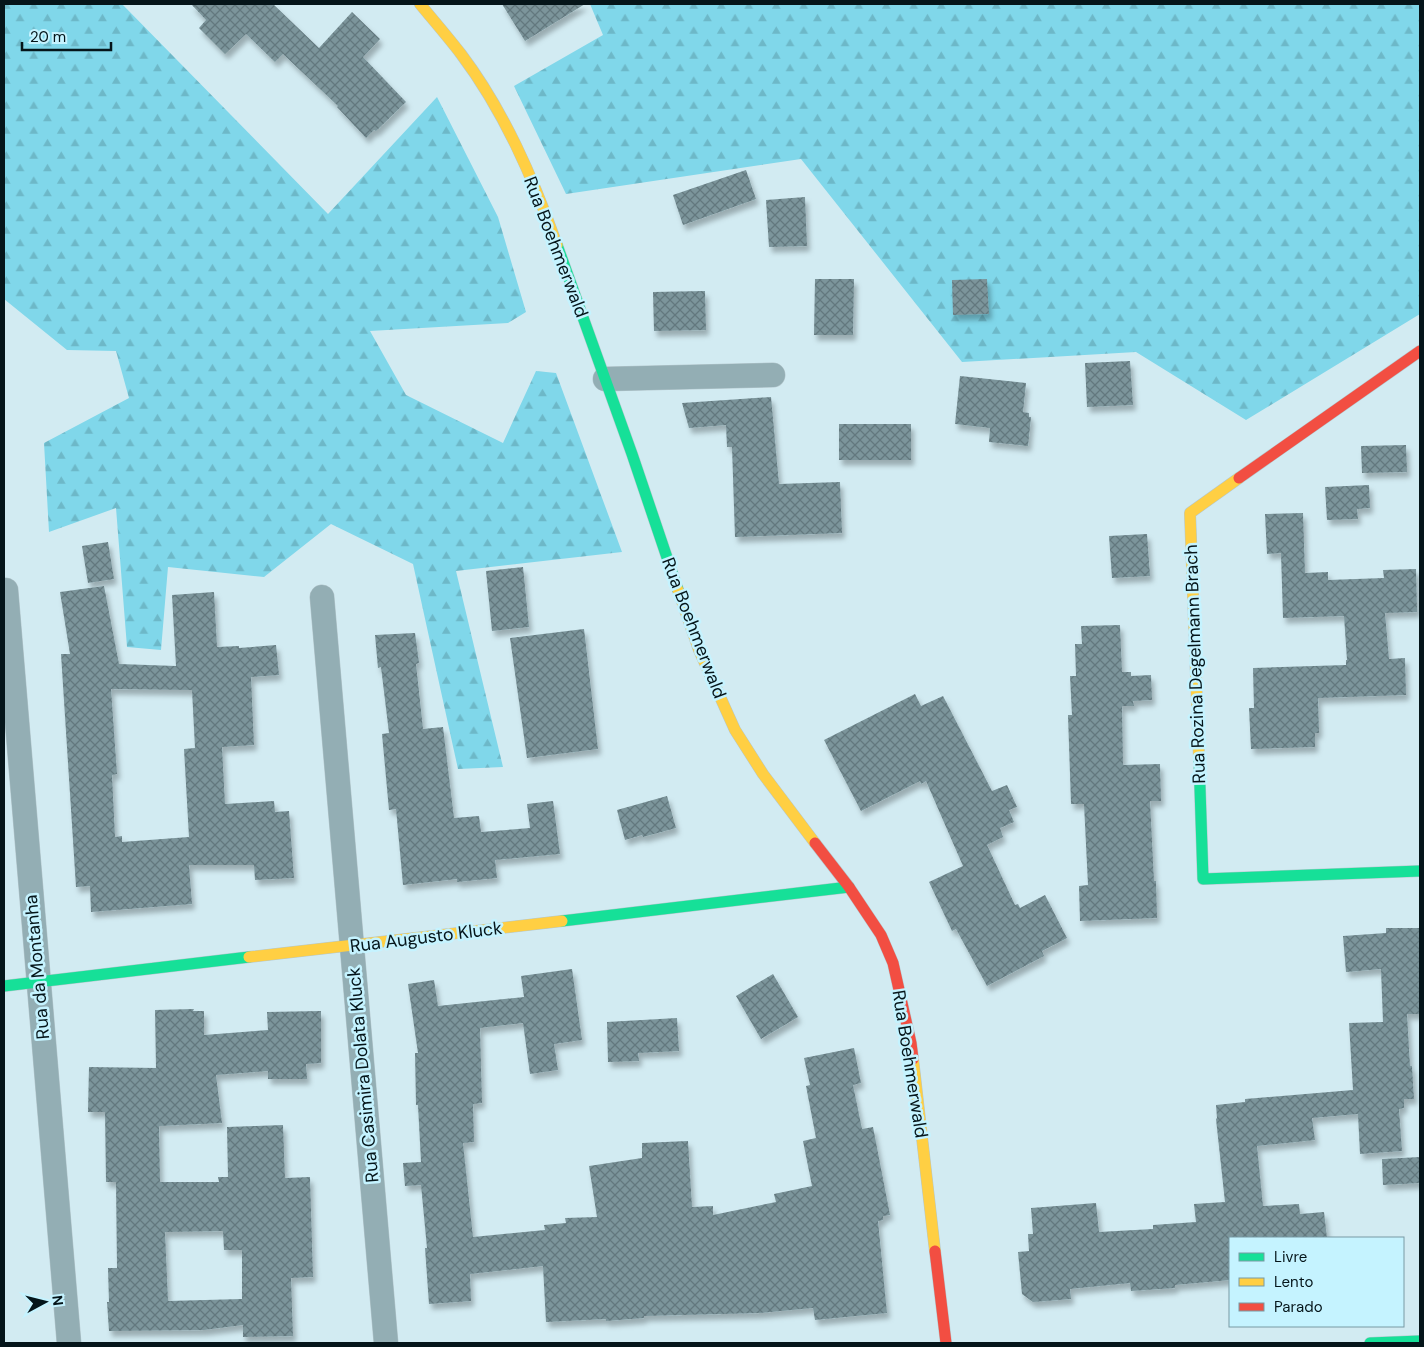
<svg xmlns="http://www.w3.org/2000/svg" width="1424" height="1347" font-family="'DM Sans',sans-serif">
	<defs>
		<pattern id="forest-firs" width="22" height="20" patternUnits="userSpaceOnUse" patternTransform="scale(1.25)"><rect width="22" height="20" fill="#80d7ea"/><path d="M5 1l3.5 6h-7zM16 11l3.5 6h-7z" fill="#6db8c8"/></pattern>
		<pattern id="building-cross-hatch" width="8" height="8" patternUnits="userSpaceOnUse" patternTransform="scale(1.25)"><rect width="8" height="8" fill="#7b959b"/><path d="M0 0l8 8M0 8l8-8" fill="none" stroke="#63787e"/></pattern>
		<filter id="shadow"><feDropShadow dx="3" dy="5.5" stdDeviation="2.5" flood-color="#0004"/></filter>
	</defs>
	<rect width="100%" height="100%" fill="#d2ebf2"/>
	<path fill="url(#forest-firs)" d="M4,4H122L328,214L437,97L498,217L526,312L508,323L370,331L406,395L503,443L536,371L556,373L622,552L456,571L503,767L458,769L413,564L331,524L264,577L168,567L161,650L127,647L116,508L49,532L44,443L129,398L116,351L67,350L4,299Z
		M590,4H1420V314L1246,420L1136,352L962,362L801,159L566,194L514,86L603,35Z"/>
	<path fill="url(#building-cross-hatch)" fill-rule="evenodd" filter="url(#shadow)" d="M191,4H273L319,48L352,12L380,39L363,57L406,102L376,131L374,130L366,138L337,107L338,106L283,54L275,62L246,34L225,54L199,28L206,20Z
		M502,4H585L525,41Z
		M746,170L756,199L683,225L673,195Z
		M805,197L807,246L769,247L766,200Z
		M815,279H854L853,335H814Z
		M987,279L989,314L953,315L952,280Z
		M705,291L706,330L654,331L653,292Z
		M1130,361L1133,405L1087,407L1085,363Z
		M960,376L1026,383L1023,412L1029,413V417H1031L1028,446L989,442L990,428L955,424Z
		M771,397L779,484L840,482L842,533L735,537L732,447H727L726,425L689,428L682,403Z
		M839,424H911V460H839Z
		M1406,445L1407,472L1362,473L1361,446Z
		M1369,485L1370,508L1357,509L1358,519L1327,520L1325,487Z
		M1303,513L1305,573L1328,572V580L1384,578L1383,570L1416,569L1417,612L1385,613L1389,659L1405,658L1406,695L1318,698L1319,733H1315V747L1251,749L1249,708H1254L1253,668L1346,665V660H1347L1344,616L1283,618L1281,553L1267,554L1265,514Z
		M1147,534L1150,576L1112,578L1109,536Z
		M108,542L114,579L88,583L82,546Z
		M523,567L529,627L492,631L486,571Z
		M104,586L119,664L176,666L172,595L214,592L217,647L239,646V648L276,645L279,675L251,677L254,745L222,747L225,804L274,801L275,812L289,811L294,878L255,880L254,865H189L192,904L91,912L90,886L76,887L61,654H70L60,592ZM111,689L192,690L195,748L184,749L189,837L122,842V836L115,837L112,775L117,774Z
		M1120,625L1122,672H1131V676L1151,675L1152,700L1133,701L1134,706H1122L1123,765L1160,764L1161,801H1150L1154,881H1156L1157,918L1080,921L1079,886L1088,885L1084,804H1071L1068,715H1072L1070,676H1076L1075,644H1082L1081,626Z
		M584,629L598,749L527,758L510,638Z
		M415,633L419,663L416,664L423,729L443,727L454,818L479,816L481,832L530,828L527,804L553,801L560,854L495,860L497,878L457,882V879L403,885L396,809L389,810L382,734L389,733L381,667L378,668L375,635Z
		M915,694L921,706L943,696L992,791L1007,785L1017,807L1009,810L1014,822L1000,828L1003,837L987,845L1015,905L1018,904L1020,908L1045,895L1067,938L1042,951L1044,956L987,986L956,929L952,931L929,882L963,866L926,781L921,784L920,781L861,811L824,740Z
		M667,796L676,828L643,837L642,835L625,840L617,810Z
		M1386,928H1420V1014H1407L1410,1066H1412L1414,1099H1404V1108L1399,1109L1402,1151L1360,1154L1358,1114L1312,1118L1315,1140L1257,1146L1263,1206L1299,1204L1300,1214L1324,1212L1327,1238H1230V1280L1175,1285V1288L1131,1291L1130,1283L1070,1289L1071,1299L1033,1302L1022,1294L1018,1252L1029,1251L1028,1234H1033L1031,1208L1096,1203L1099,1232L1153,1229V1225L1196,1222L1194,1204L1225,1202L1216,1119L1217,1118L1216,1105L1245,1102V1099L1353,1090L1349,1023L1383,1022L1381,969L1346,972L1343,936L1386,933Z
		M572,969L582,1040L554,1044L558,1070L530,1074L523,1023L480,1028L482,1103L473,1104L474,1142L463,1143L473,1237L545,1230L544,1225L566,1223L565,1218L597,1217L589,1166L642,1158V1143L688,1141L692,1207L713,1206V1215L776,1202L774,1194L812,1186L803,1141L816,1138L806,1086L810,1085L804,1058L854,1048L861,1083L853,1085L862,1129L873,1127L890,1215L883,1216V1220L878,1221L887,1313L815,1320L813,1308L760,1313L644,1316V1318L606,1321V1319L546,1322L543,1266L470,1274L471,1301L429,1304L425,1248H427L421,1185L405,1186L403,1163L421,1162L418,1105H416L415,1053H418L408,984L434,980L438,1006L524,997L521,976Z
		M773,974L798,1017L761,1039L736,996Z
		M194,1009L193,1011H204V1035L268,1030L267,1012L321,1011V1063L306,1064L307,1079H268V1071L216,1075L222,1123L159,1126L160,1182H219L218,1177H228L227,1127L283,1125L285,1178L310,1177L313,1277L291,1278L293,1336L243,1337V1325L204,1330L109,1331L107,1302H109L108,1268H117L116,1182H106L105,1112H88L89,1067L156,1068L155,1010ZM223,1231L224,1250H242V1299L168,1301L165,1232Z
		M677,1018L679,1051L638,1053L639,1061L608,1062L607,1022Z
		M1420,1157V1183L1383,1185L1382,1159Z"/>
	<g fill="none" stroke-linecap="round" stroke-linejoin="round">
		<g stroke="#b4c7cd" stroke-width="25">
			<path id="street" d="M605,379L773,375
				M6,590L69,1343
				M322,597L386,1343"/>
		</g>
		<g stroke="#b4c7cd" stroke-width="12">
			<path id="fast" d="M557,245L632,454L678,590
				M1199,758L1203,879L1420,871
				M562,921L849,887
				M4,986L249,957
				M1370,1343L1420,1341"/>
		</g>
		<g stroke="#b4c7cd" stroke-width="12">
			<path id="slow" d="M420,4C434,21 448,37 461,54C504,111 533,178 557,245
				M678,590L699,650L735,730L763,774L815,843
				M1199,758L1190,513L1239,478
				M249,957L562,921
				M913,1059L935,1251"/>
		</g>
		<g stroke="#b4c7cd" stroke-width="12">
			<path id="jam" d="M1239,478L1420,351
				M815,843L849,887L881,935L893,963L911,1043L913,1059
				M935,1251L946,1343"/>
		</g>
		<use href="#street" stroke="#93aeb4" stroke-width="24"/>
		<use href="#fast" stroke="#16e098" stroke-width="11"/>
		<use href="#slow" stroke="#ffcf43" stroke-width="11"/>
		<use href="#jam" stroke="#f24e42" stroke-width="11"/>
	</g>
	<g text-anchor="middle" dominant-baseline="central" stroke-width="5" stroke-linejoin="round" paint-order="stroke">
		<g font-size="18" fill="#05151a" stroke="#c5f3ff">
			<text transform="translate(556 247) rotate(69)">Rua Boehmerwald</text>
			<text transform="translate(694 628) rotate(69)">Rua Boehmerwald</text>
			<text transform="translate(1195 664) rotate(-92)">Rua Rozina Degelmann Brach</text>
			<text transform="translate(426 937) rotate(-7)">Rua Augusto Kluck</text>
			<text transform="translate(37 967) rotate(-95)">Rua da Montanha</text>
			<text transform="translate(910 1064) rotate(81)">Rua Boehmerwald</text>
			<text transform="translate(363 1075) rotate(-95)">Rua Casimira Dolata Kluck</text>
		</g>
	</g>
	<rect width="1424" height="1347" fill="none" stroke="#05151a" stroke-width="10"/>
	<rect x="1229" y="1237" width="175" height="90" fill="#c5f3ff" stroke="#789aa3"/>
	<rect x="1239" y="1253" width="25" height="8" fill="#16e098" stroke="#789aa3"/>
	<text x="1274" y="1262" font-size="15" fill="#05151a">Livre</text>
	<rect x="1239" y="1278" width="25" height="8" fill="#ffcf43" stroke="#789aa3"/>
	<text x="1274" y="1287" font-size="15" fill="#05151a">Lento</text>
	<rect x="1239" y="1303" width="25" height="8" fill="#f24e42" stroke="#789aa3"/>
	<text x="1274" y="1312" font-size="15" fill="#05151a">Parado</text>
	<g transform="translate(45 1302) rotate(83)" stroke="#c5f3ff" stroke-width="4" paint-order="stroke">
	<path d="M0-4L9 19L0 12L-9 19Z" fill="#05151a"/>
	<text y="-8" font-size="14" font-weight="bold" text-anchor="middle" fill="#05151a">N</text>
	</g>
	<path d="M22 42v8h89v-8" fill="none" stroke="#05151a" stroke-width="2.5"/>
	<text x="30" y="42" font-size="15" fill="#05151a" stroke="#c5f3ff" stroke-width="4" paint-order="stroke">20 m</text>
</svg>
